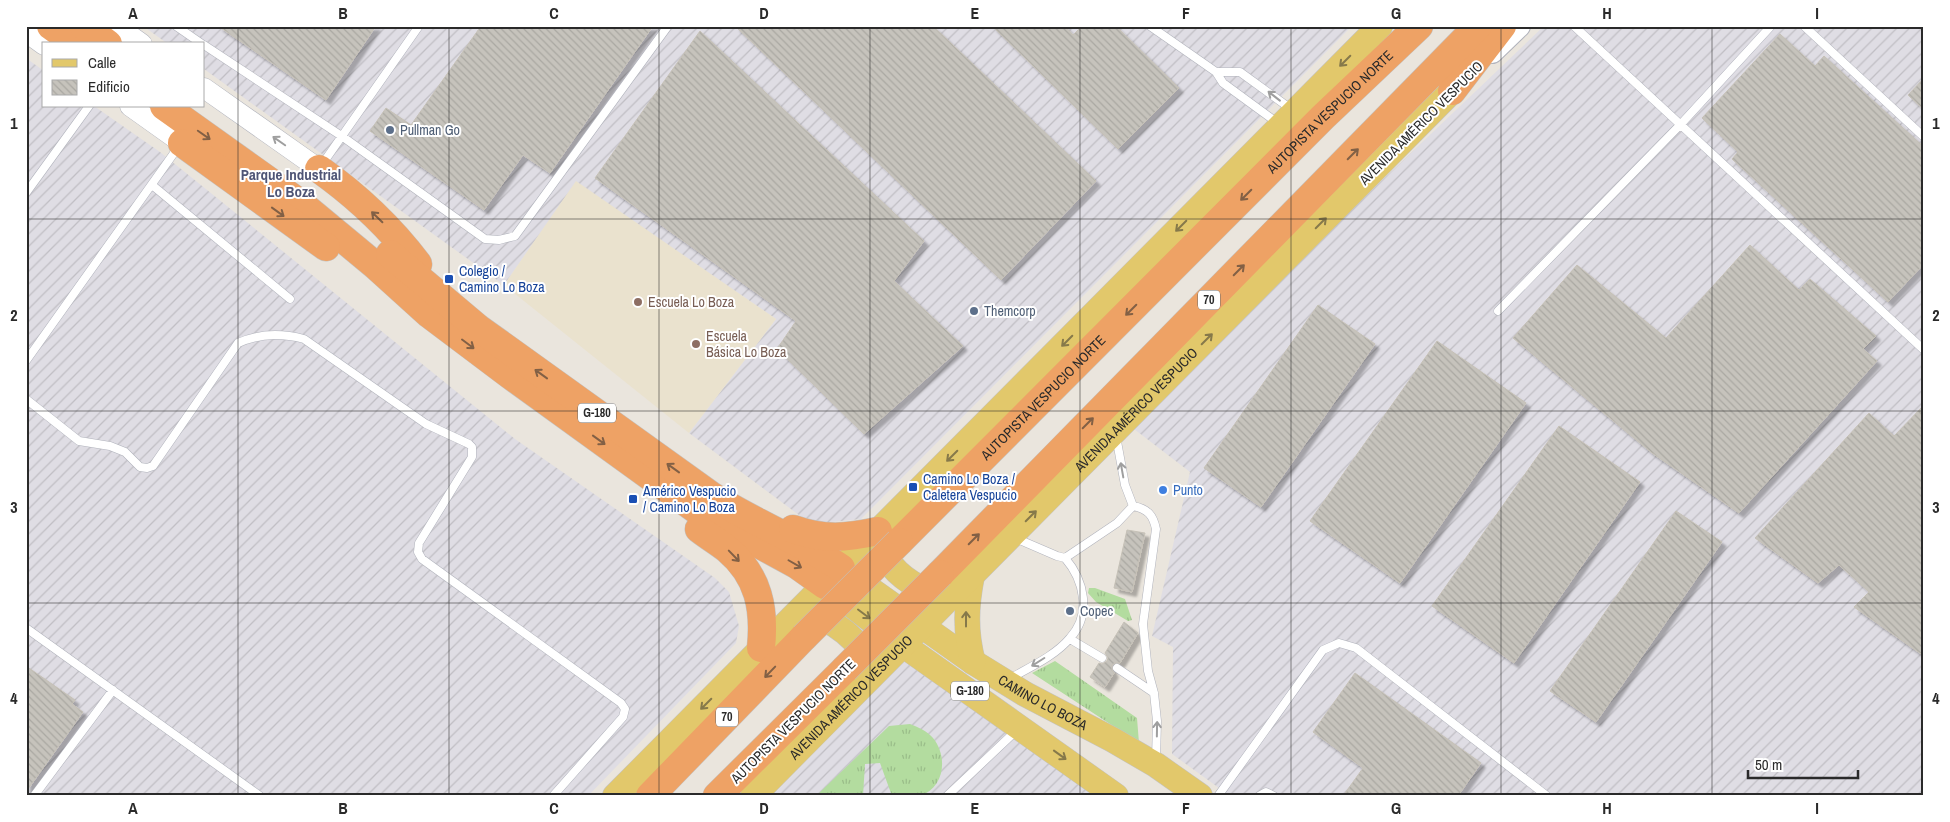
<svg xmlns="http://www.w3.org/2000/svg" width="1950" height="822" font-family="'Archivo Narrow',sans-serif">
	<defs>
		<pattern id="industrial-furrows" width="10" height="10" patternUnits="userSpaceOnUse" patternTransform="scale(1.25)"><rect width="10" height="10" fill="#dfdde4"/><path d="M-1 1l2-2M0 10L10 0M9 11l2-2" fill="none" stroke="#c0bec4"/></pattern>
		<pattern id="grass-tufts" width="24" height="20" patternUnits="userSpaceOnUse" patternTransform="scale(1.25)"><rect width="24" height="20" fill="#b3dc9f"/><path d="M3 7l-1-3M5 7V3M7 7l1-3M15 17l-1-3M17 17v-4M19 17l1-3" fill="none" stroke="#9abd89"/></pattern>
		<pattern id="building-back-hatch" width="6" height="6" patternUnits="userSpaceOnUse" patternTransform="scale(1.25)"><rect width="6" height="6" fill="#c6c3bc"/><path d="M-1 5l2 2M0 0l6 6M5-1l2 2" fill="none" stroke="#aaa8a2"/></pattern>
		<filter id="shadow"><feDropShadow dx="4.5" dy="4.5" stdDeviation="1" flood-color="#0004"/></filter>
	</defs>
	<rect width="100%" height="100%" fill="#eae5dd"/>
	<path fill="url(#industrial-furrows)" d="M143,26H1352L861,519L811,524L689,433L776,319L576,182L504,285L204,69V44H168Z
		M1544,26H1924V796H1230L1172,754L1173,647L1152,636L1190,472L1134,429L1327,233Z
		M26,58L44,71V106H94L160,152L515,439L715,578L729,592L739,626L736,643L588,796H26Z
		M905,661L1099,796H772Z"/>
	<path fill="#eae2ce" d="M576,181L776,319L689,433L504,285Z"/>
	<path fill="url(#grass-tufts)" d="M1089,588H1095L1125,599L1132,620L1128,621L1096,602L1088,593Z
		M1055,661L1137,718L1139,743L1032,673Z
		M910,724C918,727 927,731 933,738C948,756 945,788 920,796C912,798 900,796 892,796L880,763L865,764L863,796H816L889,726Z"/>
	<path fill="url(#building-back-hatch)" stroke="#c6c1b7" filter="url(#shadow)" d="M218,26H376L326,100Z
		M481,26H653L550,173L523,155L484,210L370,131L386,108L411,125Z
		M735,26H933L1096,181L1001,280Z
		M992,26H1065L1073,35L1082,26H1116L1179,88L1118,149Z
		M700,31L924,241L894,281L963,346L864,434L777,349L796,321L595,178Z
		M1780,34L1815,66L1824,56L1924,147V264L1888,302L1732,159L1738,152L1702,118Z
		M1924,78V110L1908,95Z
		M1750,245L1799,290L1810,279L1876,336L1863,349L1877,361L1739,513L1652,453L1513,338L1577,265L1666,338Z
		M1318,305L1375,344L1261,507L1204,468Z
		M1437,341L1526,403L1400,583L1310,521Z
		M1924,405V656L1854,607L1869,592L1839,565L1818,583L1755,538L1869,413L1894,436Z
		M1559,426L1640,482L1514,663L1432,606Z
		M1676,511L1722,542L1596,722L1550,691Z
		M1127,530L1145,533L1132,592L1114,588Z
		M1124,622L1138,633L1120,663H1115L1112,665V670L1114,673L1105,687L1090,677L1099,663L1102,664L1107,661L1108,658L1105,653Z
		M26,666L75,700L72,704L83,712L26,792Z
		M1355,673L1481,763L1458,796H1343L1363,768L1313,732Z"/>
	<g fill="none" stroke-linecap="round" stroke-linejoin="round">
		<g stroke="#b1b3bc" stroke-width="9">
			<path id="service" d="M176,26L202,44
				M1150,26L1216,72L1223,83L1279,124
				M1574,26L1924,350
				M1804,26L1924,137
				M204,45L343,137L485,239L499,240L515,236L668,26
				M1216,72H1240L1291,109
				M321,166L419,26
				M152,185L290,299
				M26,193L89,106
				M1498,311L1681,124L1771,26
				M26,361L179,146
				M26,399L79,441L110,446L125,452L140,467L147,468L153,466L238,343C260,333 281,333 304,339L426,424L469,444L472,447V457L419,543L418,552L422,559L621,703L625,709L623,717L553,796
				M1116,436L1125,485L1133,506
				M1133,506C1148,509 1153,515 1156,529L1143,624L1148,671L1154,693L1157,721L1156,759
				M1065,558L1117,523L1133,506
				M26,628L260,796
				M1070,639L1102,658
				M1117,668L1154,693
				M1009,679C1030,667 1055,656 1070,638C1092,614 1084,580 1065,558L1057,556L1015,538
				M34,796L113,690
				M947,796L1017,730
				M1218,796L1323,650L1339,643L1356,648L1547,796
				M1259,796L1266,792L1274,796"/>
		</g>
		<g stroke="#b1b3bc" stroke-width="21">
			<path id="tertiary" d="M117,26L142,44
				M26,32L44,45
				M204,88L319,169
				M130,106L182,143"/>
		</g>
		<g stroke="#b1b3bc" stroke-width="24">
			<path id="secondary" d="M1492,52L1519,26"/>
		</g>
		<g stroke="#c3c3c3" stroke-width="26">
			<g id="primary">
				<path d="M879,536C881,544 882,552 887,559C898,577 922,592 942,595"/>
				<path id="s1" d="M843,570L973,662L1025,694L1113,740L1156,765L1200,796"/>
				<path d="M972,576C966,606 965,632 973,662"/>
				<path d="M827,586L903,645L1116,796"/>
				<path d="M804,611C835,620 860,640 873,668"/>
				<path d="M615,796L1380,26"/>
				<path id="s2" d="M753,796L1452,91"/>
			</g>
		</g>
		<g stroke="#c3c3c3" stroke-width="29">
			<g id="motorway">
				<path d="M51,26L76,44"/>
				<path d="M84,26L108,44"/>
				<path d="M1452,91L1502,26"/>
				<path d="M164,106L300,203L376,266L429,314L510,375L698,511L797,565L825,585"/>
				<path d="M182,143L326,247"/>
				<path d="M319,169C357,196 390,227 418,264"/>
				<path d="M390,254L478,328L712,496C754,523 800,540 841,568"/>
				<path d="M699,529C708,536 718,542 727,549C759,576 765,609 761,648"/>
				<path d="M793,529C824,540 846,538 878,531"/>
				<path id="s3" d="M899,542L1323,117L1419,26"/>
				<path d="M940,574L1478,26"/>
				<path d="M650,796L804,637"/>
				<path d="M717,796L845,669"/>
			</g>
		</g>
		<use href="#service" stroke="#fff" stroke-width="8"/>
		<use href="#tertiary" stroke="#fff" stroke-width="20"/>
		<use href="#secondary" stroke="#fff" stroke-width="22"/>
		<use href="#primary" stroke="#e2c86b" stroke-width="25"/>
		<use href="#motorway" stroke="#eea265" stroke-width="28"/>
		<g stroke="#c3c3c3" stroke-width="29" stroke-linecap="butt">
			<path id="motorway-bridge" d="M804,637L899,542
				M845,669L940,574"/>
		</g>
		<use href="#motorway-bridge" stroke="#eea265" stroke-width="28"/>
	</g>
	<defs><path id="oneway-shaft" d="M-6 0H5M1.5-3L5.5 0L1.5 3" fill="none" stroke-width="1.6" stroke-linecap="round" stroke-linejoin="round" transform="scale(1.25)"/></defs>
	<g stroke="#86794a">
		<use href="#oneway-shaft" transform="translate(1345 61) rotate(135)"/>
		<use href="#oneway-shaft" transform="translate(1321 223) rotate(-45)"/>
		<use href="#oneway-shaft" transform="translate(1181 226) rotate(135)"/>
		<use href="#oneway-shaft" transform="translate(1207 339) rotate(-45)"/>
		<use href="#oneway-shaft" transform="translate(1067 341) rotate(135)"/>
		<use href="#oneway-shaft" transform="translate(952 456) rotate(135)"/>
		<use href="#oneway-shaft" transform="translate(1031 516) rotate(-45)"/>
		<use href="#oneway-shaft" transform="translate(864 614) rotate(37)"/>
		<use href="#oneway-shaft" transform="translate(966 619) rotate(-90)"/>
		<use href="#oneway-shaft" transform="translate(706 704) rotate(135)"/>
		<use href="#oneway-shaft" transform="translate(1060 755) rotate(36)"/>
	</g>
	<g stroke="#9f9f9f">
		<use href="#oneway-shaft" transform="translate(1274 96) rotate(-142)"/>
		<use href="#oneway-shaft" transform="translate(279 141) rotate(-145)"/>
		<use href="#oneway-shaft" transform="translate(1122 470) rotate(-100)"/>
		<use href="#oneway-shaft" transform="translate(1038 662) rotate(148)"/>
		<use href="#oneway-shaft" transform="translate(1157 729) rotate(-89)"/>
	</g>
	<g stroke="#826045">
		<use href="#oneway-shaft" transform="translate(204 135) rotate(35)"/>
		<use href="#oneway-shaft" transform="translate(1353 154) rotate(-45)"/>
		<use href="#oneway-shaft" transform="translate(1246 195) rotate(135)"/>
		<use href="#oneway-shaft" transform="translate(278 212) rotate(36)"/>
		<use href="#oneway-shaft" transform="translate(377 217) rotate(-136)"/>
		<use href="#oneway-shaft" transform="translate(1239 270) rotate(-45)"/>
		<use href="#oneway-shaft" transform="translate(1131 310) rotate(135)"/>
		<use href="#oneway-shaft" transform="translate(468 344) rotate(37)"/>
		<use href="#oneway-shaft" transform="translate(541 374) rotate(-144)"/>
		<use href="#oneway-shaft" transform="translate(1088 423) rotate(-45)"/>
		<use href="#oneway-shaft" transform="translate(599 440) rotate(36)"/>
		<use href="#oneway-shaft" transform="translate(673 468) rotate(-144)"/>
		<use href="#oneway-shaft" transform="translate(974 539) rotate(-45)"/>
		<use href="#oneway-shaft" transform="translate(734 556) rotate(46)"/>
		<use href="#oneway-shaft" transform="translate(795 564) rotate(30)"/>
		<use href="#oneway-shaft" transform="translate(770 672) rotate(134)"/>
	</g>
	<path fill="none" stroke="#2a2a2a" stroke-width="1" stroke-opacity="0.55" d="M238,26V796M449,26V796M659,26V796M870,26V796M1080,26V796M1291,26V796M1501,26V796M1712,26V796M26,219H1924M26,411H1924M26,603H1924"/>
	<g fill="#5c6f8a" stroke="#fff" stroke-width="2">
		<circle cx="390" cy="130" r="5"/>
		<circle cx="974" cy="311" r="5"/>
		<circle cx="1070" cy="611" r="5"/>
	</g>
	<g fill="#1a4fb4" stroke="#fff" stroke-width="2">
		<rect x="444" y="274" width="10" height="10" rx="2.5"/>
		<rect x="908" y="482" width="10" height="10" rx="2.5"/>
		<rect x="628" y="494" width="10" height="10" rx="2.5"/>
	</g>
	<g fill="#8d6e63" stroke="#fff" stroke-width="2">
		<circle cx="638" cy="302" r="5"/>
		<circle cx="696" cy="344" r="5"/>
	</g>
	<circle fill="#3f7fe0" stroke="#fff" stroke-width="2" cx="1163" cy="490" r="5"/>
	<g text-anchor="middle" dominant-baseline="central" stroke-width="4" stroke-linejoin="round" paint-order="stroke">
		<g fill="#fff" stroke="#6a6a6a" stroke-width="1">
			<rect x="1198" y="290.5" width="22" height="19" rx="4"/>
			<rect x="578" y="403.5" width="38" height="19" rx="4"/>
			<rect x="951" y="681.5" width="38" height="19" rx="4"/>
			<rect x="716" y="707.5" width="22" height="19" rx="4"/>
		</g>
		<g font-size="12" font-weight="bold" fill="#2a2a2a">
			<text x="1209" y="300">70</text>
			<text x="597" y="413">G-180</text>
			<text x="970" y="691">G-180</text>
			<text x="727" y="717">70</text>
		</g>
		<g font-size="14" fill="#2a2a2a" stroke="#fff">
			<text stroke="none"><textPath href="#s3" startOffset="609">AUTOPISTA VESPUCIO NORTE</textPath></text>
			<text transform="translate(1421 123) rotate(-45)">AVENIDA AMÉRICO VESPUCIO</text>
			<text stroke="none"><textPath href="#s3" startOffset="204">AUTOPISTA VESPUCIO NORTE</textPath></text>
			<text stroke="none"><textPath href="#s2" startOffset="544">AVENIDA AMÉRICO VESPUCIO</textPath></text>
			<text stroke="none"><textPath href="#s2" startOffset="139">AVENIDA AMÉRICO VESPUCIO</textPath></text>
			<text stroke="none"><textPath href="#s1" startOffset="240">CAMINO LO BOZA</textPath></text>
			<text transform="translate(793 721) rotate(-45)">AUTOPISTA VESPUCIO NORTE</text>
		</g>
		<g font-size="14" fill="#4e5e75" stroke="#fff" text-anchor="start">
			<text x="400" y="130">Pullman Go</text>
			<text x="984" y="311">Themcorp</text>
			<text x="1080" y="611">Copec</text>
		</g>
		<g font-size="14" fill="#164399" stroke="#fff" text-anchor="start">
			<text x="459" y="271">Colegio /<tspan x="459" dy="16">Camino Lo Boza</tspan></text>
			<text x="923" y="479">Camino Lo Boza /<tspan x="923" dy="16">Caletera Vespucio</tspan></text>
			<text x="643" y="491">Américo Vespucio<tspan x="643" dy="16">/ Camino Lo Boza</tspan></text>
		</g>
		<g font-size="14" fill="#785e54" stroke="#fff" text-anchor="start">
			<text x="648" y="302">Escuela Lo Boza</text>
			<text x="706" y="336">Escuela<tspan x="706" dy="16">Básica Lo Boza</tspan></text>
		</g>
		<g font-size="14" fill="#366cbe" stroke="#fff" text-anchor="start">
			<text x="1173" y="490">Punto</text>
		</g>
		<g font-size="15" font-weight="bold" fill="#4f5576" stroke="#fff">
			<text x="291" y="174">Parque Industrial<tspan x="291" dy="17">Lo Boza</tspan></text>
		</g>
	</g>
	<rect width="1950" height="822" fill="none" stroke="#ffffff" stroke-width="55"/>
	<rect x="42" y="42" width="162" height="65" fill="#ffffff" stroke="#aaaaaa"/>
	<rect x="52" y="59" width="25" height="8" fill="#e2c86b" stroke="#aaaaaa"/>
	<text x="88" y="68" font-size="15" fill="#2a2a2a">Calle</text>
	<rect x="52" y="80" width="25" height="15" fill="url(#building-back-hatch)" stroke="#aaaaaa"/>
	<text x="88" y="92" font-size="15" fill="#2a2a2a">Edificio</text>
	<path d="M1748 770v8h110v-8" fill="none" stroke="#2a2a2a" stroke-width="2.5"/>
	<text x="1755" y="770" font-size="15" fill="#2a2a2a" stroke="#ffffff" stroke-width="4" paint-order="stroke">50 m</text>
	<rect x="28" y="28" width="1894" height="766" fill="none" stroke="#2a2a2a" stroke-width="2"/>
	<g font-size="16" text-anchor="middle" font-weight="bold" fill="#2a2a2a">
		<text x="133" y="19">A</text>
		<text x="343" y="19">B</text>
		<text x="554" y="19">C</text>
		<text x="764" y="19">D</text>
		<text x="975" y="19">E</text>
		<text x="1186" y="19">F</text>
		<text x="1396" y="19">G</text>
		<text x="1607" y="19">H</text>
		<text x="1817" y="19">I</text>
		<text x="14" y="129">1</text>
		<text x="1936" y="129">1</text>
		<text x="14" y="321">2</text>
		<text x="1936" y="321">2</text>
		<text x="14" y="513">3</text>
		<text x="1936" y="513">3</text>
		<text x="14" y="704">4</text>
		<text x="1936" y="704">4</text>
		<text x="133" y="814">A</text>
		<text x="343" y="814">B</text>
		<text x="554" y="814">C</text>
		<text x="764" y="814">D</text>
		<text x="975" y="814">E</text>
		<text x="1186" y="814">F</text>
		<text x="1396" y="814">G</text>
		<text x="1607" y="814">H</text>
		<text x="1817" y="814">I</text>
	</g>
</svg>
